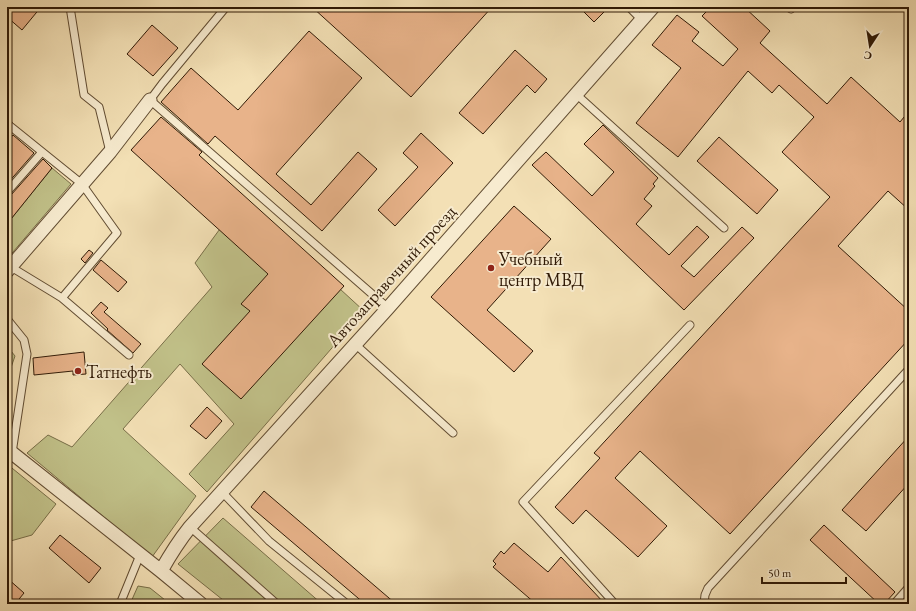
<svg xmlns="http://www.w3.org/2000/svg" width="916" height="611" font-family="'EB Garamond',serif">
	<rect width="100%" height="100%" fill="#f3e0b5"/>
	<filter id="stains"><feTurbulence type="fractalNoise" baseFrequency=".005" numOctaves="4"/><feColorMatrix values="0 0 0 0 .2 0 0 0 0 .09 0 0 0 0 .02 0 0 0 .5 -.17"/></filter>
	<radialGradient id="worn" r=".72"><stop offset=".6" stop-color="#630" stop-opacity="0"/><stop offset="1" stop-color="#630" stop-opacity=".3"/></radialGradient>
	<path fill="#c1c189" stroke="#786e48" d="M158,122L364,311L207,492L189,474L234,424L180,364L123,429L196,496L152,557L27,453L48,435L72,447L212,287L195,263L233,211Z
		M52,168L71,184L7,259V224Z
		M7,346L15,356L7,379Z
		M7,464L56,504L32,535L7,542Z
		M223,518L322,604H228L178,564Z
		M138,586L150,588L170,604H130Z"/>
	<path fill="#e8b38a" stroke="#301a06" d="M12,7H41L22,30L7,17V12Z
		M312,7H492L411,97Z
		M579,7H609L594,22Z
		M711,7H744L770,31L760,43L827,104L851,77L900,122L909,111V210L888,191L838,246L909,311V339L730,534L640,451L615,478L667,526L638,557L586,510L573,524L555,507L600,458L594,453L830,197L782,152L814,117L779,85L772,93L748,71L678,157L636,123L681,68L652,45L677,15L699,32L692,41L723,66L738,49L702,16Z
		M152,25L178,48L153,76L127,54Z
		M309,31L362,78L276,174L311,205L358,152L377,169L322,231L215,136L208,144L161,102L191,68L238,110Z
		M515,50L547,79L535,93L527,85L483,134L459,113Z
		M161,117L202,152L199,155L344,286L241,399L202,364L250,311L241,304L268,274L131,150Z
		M603,125L658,178L653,184L655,186L644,199L652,206L636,224L669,255L697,226L709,237L681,266L694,277L742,227L754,238L684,310L532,165L546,152L592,196L614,172L584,144Z
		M421,133L453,163L395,226L378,210L418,167L403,153Z
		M13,135L34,153L7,184V142Z
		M719,137L778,190L757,214L697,161Z
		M43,159L52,168L7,224V197L11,195Z
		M514,206L551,239L487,310L533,351L514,372L431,297Z
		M89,250L93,253L85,263L81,259Z
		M101,260L127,282L118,292L93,270Z
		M101,302L108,308L104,312L141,344L133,353L107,330L108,329L91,313Z
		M84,352L86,374L73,375V371L34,375L33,358Z
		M207,407L222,421L206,439L190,426Z
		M909,436V483L866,531L842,510Z
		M264,491L396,604H365L251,507Z
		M824,525L895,592L884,604H879L810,540Z
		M60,535L101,568L89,583L49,548Z
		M514,543L548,572L561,557L605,604H536L493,567L496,564L493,561L501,551L504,554Z
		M7,578L24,593L15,604H7Z"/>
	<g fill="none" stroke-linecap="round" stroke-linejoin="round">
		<g stroke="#614c32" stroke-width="9">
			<path id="service" d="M70,7L84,95L99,107L110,152
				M226,7L162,84L150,100L388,308
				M629,7L642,20
				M788,7L791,9
				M576,94L724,228
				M7,123L10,126L82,184L117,233L62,298L11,267
				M7,192L42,152
				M62,298L129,355
				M7,319L24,340L27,354L12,453
				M355,344L453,433
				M222,492L269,541L347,604
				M190,527L277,604
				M120,604L140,555
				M615,604L523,502L690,325
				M704,604L705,595L708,588L909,369
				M894,604L909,587"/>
		</g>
		<g stroke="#614c32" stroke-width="15">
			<path id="minor" d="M7,271L110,152L150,100
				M7,449L161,571L201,604
				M161,571C170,555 178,542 190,527L388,308L653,7"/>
		</g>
		<use href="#service" stroke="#f7ebcf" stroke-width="7"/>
		<use href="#minor" stroke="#f7ebcf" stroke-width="13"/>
	</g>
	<g fill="#8f2418" stroke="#f7ebcf" stroke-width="1.5">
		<circle cx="491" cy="268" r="4"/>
		<circle cx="78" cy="371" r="4"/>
	</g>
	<g text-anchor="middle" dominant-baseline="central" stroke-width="4" stroke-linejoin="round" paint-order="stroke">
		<g font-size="18" fill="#301a06" stroke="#f7ebcf" text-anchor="start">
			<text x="499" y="258">Учебный<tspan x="499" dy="21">центр МВД</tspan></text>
			<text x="86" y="371">Татнефть</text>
		</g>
		<g font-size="18" fill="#301a06" stroke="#f7ebcf">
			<text transform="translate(391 276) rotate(-48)">Автозаправочный проезд</text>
		</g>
	</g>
	<rect width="916" height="611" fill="none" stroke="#f3e0b5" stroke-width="24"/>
	<rect x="8" y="8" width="900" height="595" fill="none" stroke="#301a06" stroke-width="2"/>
	<rect x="12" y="12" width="892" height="587" fill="none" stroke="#301a06"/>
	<g transform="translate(870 46) rotate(192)" stroke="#f7ebcf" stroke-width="3" paint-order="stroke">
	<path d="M0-3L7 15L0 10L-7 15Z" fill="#301a06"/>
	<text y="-6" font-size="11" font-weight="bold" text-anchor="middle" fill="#301a06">С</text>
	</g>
	<path d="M762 577v6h84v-6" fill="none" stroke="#301a06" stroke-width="2"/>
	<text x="768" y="577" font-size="12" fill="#301a06" stroke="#f7ebcf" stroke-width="3" paint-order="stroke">50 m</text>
	<rect width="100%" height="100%" filter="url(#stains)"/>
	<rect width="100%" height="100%" fill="url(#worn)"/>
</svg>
